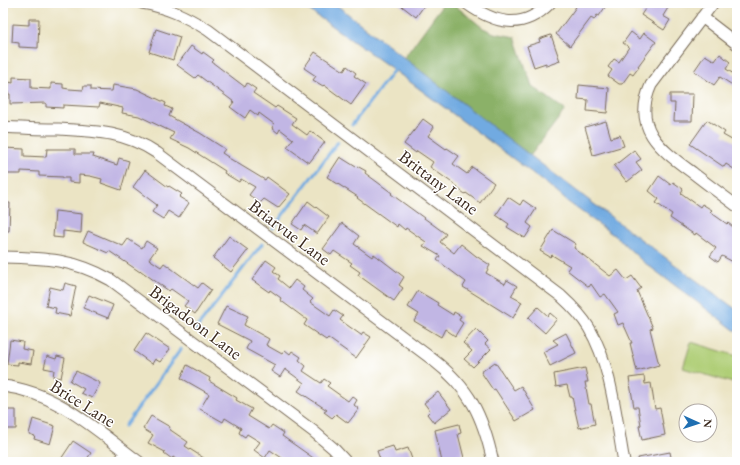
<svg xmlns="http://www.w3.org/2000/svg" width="740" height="465" font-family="'EB Garamond',serif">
	<rect width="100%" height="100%" fill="#fff"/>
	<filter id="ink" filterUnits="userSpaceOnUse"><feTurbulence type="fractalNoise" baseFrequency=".025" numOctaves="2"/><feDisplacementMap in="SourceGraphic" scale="8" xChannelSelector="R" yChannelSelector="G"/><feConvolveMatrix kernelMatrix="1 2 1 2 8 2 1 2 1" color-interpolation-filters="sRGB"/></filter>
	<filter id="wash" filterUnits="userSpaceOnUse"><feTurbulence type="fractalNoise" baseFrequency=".012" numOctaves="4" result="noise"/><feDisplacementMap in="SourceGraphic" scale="16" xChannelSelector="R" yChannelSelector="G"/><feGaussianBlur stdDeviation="0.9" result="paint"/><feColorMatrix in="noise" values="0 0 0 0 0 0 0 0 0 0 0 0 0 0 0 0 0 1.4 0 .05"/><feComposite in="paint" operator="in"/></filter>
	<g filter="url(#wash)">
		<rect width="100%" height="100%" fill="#ebe4c4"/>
		<path fill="#afce76" stroke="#757c4a" d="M691,342L737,356V369L733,383L683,368Z"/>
		<path fill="#8bb167" stroke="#636e42" d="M444,3H452L483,28L494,33L515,37L532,86L565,110L530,156L404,58Z"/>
		<path fill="#71aae1" stroke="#566a80" d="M299,3H334C467,107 600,211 737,310V332L641,260L619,239L568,202L547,184L394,70Z"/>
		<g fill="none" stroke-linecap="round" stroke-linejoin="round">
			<path stroke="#71aae1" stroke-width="3" d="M352,125L394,70
				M273,228L338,142
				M196,329L262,244
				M125,426L181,349"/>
		</g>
		<g id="blocks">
			<path fill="#c1b6e4" d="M398,3H426L416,17Z
				M570,3H608L599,16L597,15L594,20L591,18L570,46L556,34L576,7Z
				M649,3H671L663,16L670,20L664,30L641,15Z
				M29,19H39L38,48L19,47V43L12,42L13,24L29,25Z
				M156,29L180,37L173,60L149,52Z
				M631,32L640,39L644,33L656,42L638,66L639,67L633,75L630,73L622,84H619L608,76L612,70L608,67L614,59L619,62L629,47L623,43Z
				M551,35L560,61L546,66V63L534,67L527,46L540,42L539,39Z
				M191,46L202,54L203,52L214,60L212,62L245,87L247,83L256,89L253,93L275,108L277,106L296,118L292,124L307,135L310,131L325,142L309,163L287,147L293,139L280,129L278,133L272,128L274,124L259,113L258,116L250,110L245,118L230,107L234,102L198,75L195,78L177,65Z
				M315,52L344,71L347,66L356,73L354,76L366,84L351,105L324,85L323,86L313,80L316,76L304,68Z
				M720,54L730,62L726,69L737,76V88L720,77L714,85L694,71L705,55L715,61Z
				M13,77L31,78V88L51,89V83L63,84V88L69,89L83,90L84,86H91V90L112,91L113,85L137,89L166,103L165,106L172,109L169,116L200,133L225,149L222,153L228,157H227L265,180L267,177L290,194L278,208L264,199L260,203L249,195L255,187L241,179L239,182L224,173L225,171L189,148L170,139L174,133L139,116L122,113L123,108L100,103L99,107L63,105V108L46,107V103L10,104V94H8L9,82L13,83Z
				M579,85L609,88L607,113L587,111L588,100L578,99Z
				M670,94H693L692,121H674L675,103H670Z
				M423,119L434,127L428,136L446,149L447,148L459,156L453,164L467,174L472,167L494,183L480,203L466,193L465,194L457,188L458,187L430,167L433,162L417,151L416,153L404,144Z
				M707,120L725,132L723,135L737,143V171L726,164L724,167L690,144Z
				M606,121L611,138L620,135L624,146L593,155L585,127Z
				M3,148L24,149V156L46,157L47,149H75V154H94L93,157L117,165L119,158L129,161L121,190L101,183L102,179L90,176L79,175V183L69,182V178H63V177L39,176V172L21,171V174H6V164H3Z
				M634,150L641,159L636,162L642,170L627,182L614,166Z
				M340,157L356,167L357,166L366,171L365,173L392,193L391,194L446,234L440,242L454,253L461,244L476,256L490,265L486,273L505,284L507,280L517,286L511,296L522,302L513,318L463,287L466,282L437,260L440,256L423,246L426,242L406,228L405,230L398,224L397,227L357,198L358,197L327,177Z
				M145,170L168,187L169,186L182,194L179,197L189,203L179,218L168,211L163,219L152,212L157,205L133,187Z
				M659,176L671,185L673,182L683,189L681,193L700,207L702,204L712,210L710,212L727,224L728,223L737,230V264L722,256L718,262L710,256L716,248L696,233L695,235L670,218L672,214L656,203L659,199L649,191Z
				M508,197L520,205L523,200L536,209L527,223L532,227L525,238L507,227L509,224L496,215Z
				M308,201L329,217L317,234L304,225L301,230L292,224Z
				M3,203H10L9,231H3Z
				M55,211L82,214L81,233L63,231V238L53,237Z
				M342,223L359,236L354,244L372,257L374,254L404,277L399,285L403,288L394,301L358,275L360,272L350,265L352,263L334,251L331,255L323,249Z
				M553,230L576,244L574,248L610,276L618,270L626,280L632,276L641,288L637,291L653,328L650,329L659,365L637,371L630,343H632L623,323L618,325L614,314L618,312L605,294L600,297L591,284L589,287L567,270L570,266L552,255L550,257L540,251Z
				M88,231L123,246L128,239L142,248L146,241L157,248L149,259L161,267L164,263L198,288L202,283L211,290L195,314L184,306L188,301L171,289L169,291L141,271L140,272L109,251L108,253L83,242Z
				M229,236L248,250L231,272L213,258Z
				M266,260L276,267L273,271L280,276L278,279L289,288L295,280L304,287L302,290L313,299L310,302L330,316L334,310L343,316L340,320L361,335L363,332L371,337L356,358L328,338L326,340L304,325L307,320L280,300L281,298L270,290L269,292L252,280Z
				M65,283L76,286L70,316L55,313L56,308L46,306L50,287L63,290Z
				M418,291L438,303L437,305L453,315L454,312L461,316L459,320L463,323L455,336L445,329L441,337L414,321L419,314L408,307Z
				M89,295L113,305L108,318L83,308Z
				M226,306L248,316L244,325L269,339L266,345L282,354L285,350L290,354L292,351L301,357L299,360L306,366L303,371L321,383L324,379L330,383L327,386L348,401L352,396L357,400L354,405L359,409L348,423L336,414L332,418L324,412L327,410L298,391L304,383L285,369L280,377L271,371L275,365L246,349L250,341L217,324Z
				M538,307L548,316L550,313L557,319L545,333L528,318Z
				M476,329L488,341L485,344L491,349L473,367L464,359L472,351L463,343Z
				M146,333L170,349L160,362L155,359L152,364L134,351Z
				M566,333L576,353L550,366L543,352L558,344L553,340Z
				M10,340L23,342L22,349L33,351L31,364L18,362V365L7,364Z
				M47,356L56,359L57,356L65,358L61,378L53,377L54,370L44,368Z
				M495,362L514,390L521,386L535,410L516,421L495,389L493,390L481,372Z
				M187,365L210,378L209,381L237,398L236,400L252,409L248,416L269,429L272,425L284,433L282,436L319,462H288L270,450L265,458L254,450L260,442L247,434L245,437L239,433L241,428L225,418L223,422L200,409L209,394L181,378Z
				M585,368L588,382H585L589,404H591L595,424L579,428L572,397H570L567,385L556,387L554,374Z
				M76,371L100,383L92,398L81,393L84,389L70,381Z
				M644,376L645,384L651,383L655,409L660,408L665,435L642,440L639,426L641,425L638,407H634L629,378Z
				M438,392L451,409L434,423L427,414L430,411L424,403Z
				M3,410H16V429H3Z
				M151,416L170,427L169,429L188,442L185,446L210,462H180L173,457L172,459L164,453L165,452L148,443L153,435L143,429Z
				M33,419L55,426L50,444L34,439L35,436L29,434Z
				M459,424L461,433L458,434L465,462H442L435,430Z
				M73,441L91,453L85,462H59Z
				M393,446L395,452L408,448L413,462H381L377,451Z
				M670,452L672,462H639L638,458Z"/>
		</g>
	</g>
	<g filter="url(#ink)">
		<use href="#blocks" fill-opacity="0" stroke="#796b58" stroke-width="1"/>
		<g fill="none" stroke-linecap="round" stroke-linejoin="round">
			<g stroke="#796b58" stroke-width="13">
				<path id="street" d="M142,3C167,7 187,17 208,30L561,296C572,306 582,316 589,328C612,367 616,419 624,462
					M466,3C495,24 523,31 550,3
					M713,3L651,85C631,129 662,150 693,173C707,184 722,195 737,206
					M702,17L737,44
					M3,127C22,128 40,129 59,129C96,131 126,132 157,153L432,359C470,388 483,416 493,462
					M3,257C45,258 74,259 111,280L313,431L333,448L346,462
					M3,386C57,392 97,431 139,462
					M119,462L126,453"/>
			</g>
			<use href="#street" stroke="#fff" stroke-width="11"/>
		</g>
	</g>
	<g text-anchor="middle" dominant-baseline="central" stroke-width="3" stroke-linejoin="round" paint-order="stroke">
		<g font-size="18" fill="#3b2a1e" stroke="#fff">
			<text transform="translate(439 182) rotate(37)">Brittany Lane</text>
			<text transform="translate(290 232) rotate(37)">Briarvue Lane</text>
			<text transform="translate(196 322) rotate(37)">Brigadoon Lane</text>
			<text transform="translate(83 403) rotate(32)">Brice Lane</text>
		</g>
	</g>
	<rect width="740" height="465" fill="none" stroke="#fff" stroke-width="16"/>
	<g transform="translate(698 423) rotate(93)"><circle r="19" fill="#ffffff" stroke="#b1aaa5"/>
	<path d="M0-3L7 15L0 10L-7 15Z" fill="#1f6fb2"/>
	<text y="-6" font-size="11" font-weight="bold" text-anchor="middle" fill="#3b2a1e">N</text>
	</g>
</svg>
